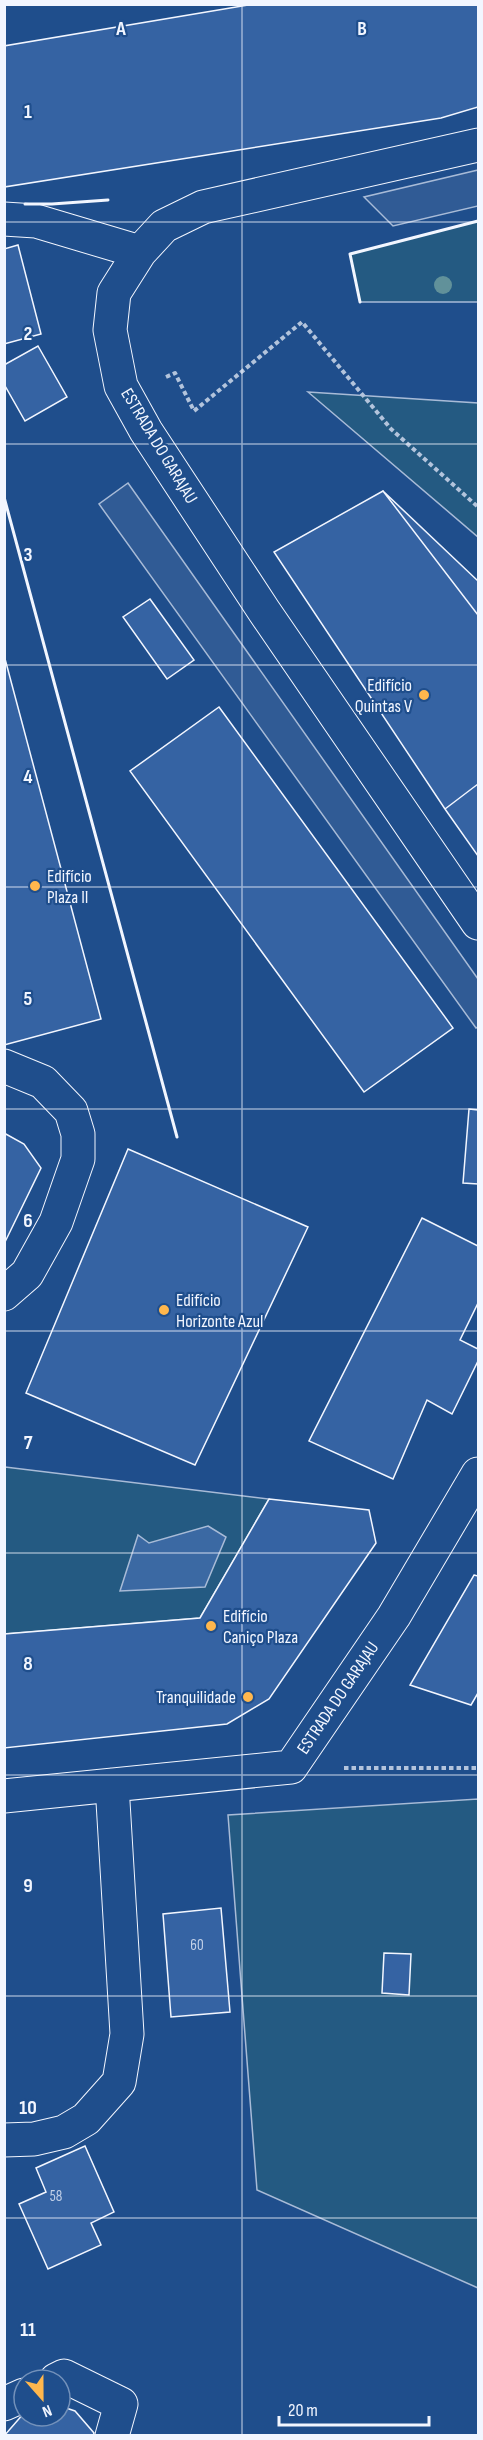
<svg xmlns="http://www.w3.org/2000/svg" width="483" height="2440" font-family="'Sofia Sans Condensed',sans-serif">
	<rect width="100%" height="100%" fill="#1f4e8c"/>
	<path fill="#245a82" stroke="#a8bbd7" stroke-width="1.5" d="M478,221V302H360L350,254Z
		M308,392L478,403V537Z
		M5,1467L269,1499L200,1618L5,1634Z
		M478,1799V2288L257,2190L228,1815Z"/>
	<path fill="#305b95" stroke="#a8bbd7" stroke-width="1.5" d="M478,170V206L393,226L364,197Z
		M128,483L478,979V1027L476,1028L99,504Z"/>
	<path fill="#3b69a3" stroke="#a8bbd7" stroke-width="1.5" d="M208,1526L226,1537L205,1587L120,1591L138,1535L149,1543Z"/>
	<path fill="#3563a3" stroke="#f2f6ff" stroke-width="1.5" d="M254,4H478V107L441,118L4,187V46Z
		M18,245L41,334L4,344V249Z
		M38,346L67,397L25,421L4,384V365Z
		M383,491L478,615V784L445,809L274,552Z
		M383,491L478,581V856L445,809L274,552Z
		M150,599L194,660L167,679L123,617Z
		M4,655L101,1019L4,1045Z
		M219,707L453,1028L364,1092L130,771Z
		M469,1109L478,1110V1184L463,1183Z
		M4,1133L24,1144L41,1168L4,1244Z
		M128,1149L308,1227L195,1465L26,1393Z
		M422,1218L478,1246V1303L460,1340L478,1349V1361L452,1414L427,1400L393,1479L309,1441Z
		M269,1499L369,1510L376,1543L269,1699L227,1724L4,1748V1634L200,1618Z
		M474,1575L478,1576V1693L471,1705L410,1685Z
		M221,1908L230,2012L171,2017L163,1914Z
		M384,1953L411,1954L409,1995L382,1993Z
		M85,2146L114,2212L91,2223L101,2245L48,2269L19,2204L46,2192L36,2168Z
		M60,2406L75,2411L94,2433L93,2436H4L24,2413V2416H60Z"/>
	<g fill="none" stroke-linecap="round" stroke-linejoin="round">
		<g stroke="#f2f6ff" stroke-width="35">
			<path id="minor" d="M478,145L203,207L164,226L140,252L114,293L110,330L121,386L146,431L264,611L478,923
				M4,219L36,221L140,252
				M4,1066L43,1082L71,1111L78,1134V1159L56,1222L27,1274L4,1294
				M4,1796L291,1767L394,1616L478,1474
				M4,2140L34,2139L64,2132L86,2119L119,2082L127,2034L112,1785
				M56,2380L64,2376L121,2404L112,2436
				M4,2404L24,2395"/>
		</g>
		<path stroke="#b3c4dc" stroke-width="4" stroke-dasharray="4.5 3" stroke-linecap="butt" d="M166,377L175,373L194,411L302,322L391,429L478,507
			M344,1768H478"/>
		<use href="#minor" stroke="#1f4e8c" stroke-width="33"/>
		<path stroke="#f2f6ff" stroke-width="3" d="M25,204H52L108,200
			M360,302L350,254L478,221
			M4,497L177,1137"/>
	</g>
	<circle fill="#61919a" cx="443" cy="285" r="9"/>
	<path fill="none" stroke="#f2f6ff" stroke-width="1.5" stroke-opacity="0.55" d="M242,4V2436M4,222H478M4,444H478M4,665H478M4,887H478M4,1109H478M4,1331H478M4,1553H478M4,1775H478M4,1996H478M4,2218H478"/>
	<g fill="#ffb74d" stroke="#1f4e8c" stroke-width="2">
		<circle cx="424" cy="695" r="6"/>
		<circle cx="35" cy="886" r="6"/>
		<circle cx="164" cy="1310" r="6"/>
		<circle cx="211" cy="1626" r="6"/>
		<circle cx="248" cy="1697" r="6"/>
	</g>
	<g text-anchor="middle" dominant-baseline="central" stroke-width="4.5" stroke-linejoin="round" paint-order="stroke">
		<g font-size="15" fill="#c3d1e8">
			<text x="197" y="1945">60</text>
			<text x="56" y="2196">58</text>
		</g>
		<g font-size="18" fill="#f2f6ff" stroke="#1f4e8c">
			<text transform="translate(159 446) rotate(59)">ESTRADA DO GARAJAU</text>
			<text transform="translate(338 1698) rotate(-56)">ESTRADA DO GARAJAU</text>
		</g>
		<g font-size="18" fill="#f2f6ff" stroke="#1f4e8c" text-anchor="start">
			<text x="412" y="685" text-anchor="end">Edifício<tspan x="412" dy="21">Quintas V</tspan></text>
			<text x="47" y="876">Edifício<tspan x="47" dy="21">Plaza II</tspan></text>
			<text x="176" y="1300">Edifício<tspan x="176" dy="21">Horizonte Azul</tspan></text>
			<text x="223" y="1616">Edifício<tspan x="223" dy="21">Caniço Plaza</tspan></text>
			<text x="236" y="1697" text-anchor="end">Tranquilidade</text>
		</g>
	</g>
	<g font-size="20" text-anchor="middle" font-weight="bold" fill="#f2f6ff" stroke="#1f4e8c" stroke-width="4.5" stroke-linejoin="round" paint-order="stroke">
		<text x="121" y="35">A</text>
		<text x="362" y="35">B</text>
		<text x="28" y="118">1</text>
		<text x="28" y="340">2</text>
		<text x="28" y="561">3</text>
		<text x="28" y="783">4</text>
		<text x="28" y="1005">5</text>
		<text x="28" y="1227">6</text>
		<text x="28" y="1449">7</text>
		<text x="28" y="1670">8</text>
		<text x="28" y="1892">9</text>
		<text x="28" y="2114">10</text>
		<text x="28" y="2336">11</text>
	</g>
	<rect width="483" height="2440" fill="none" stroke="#f2f6ff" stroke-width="12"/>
	<g transform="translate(42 2398) rotate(159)"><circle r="28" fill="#1f4e8c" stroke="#7391ba" stroke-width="1.5"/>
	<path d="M0-4.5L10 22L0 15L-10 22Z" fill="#ffb74d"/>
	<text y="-9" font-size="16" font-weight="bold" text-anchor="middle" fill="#f2f6ff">N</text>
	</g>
	<path d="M279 2416v9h150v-9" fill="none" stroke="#f2f6ff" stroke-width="3"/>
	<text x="288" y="2416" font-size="18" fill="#f2f6ff" stroke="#1f4e8c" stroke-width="4.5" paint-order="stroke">20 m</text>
</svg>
